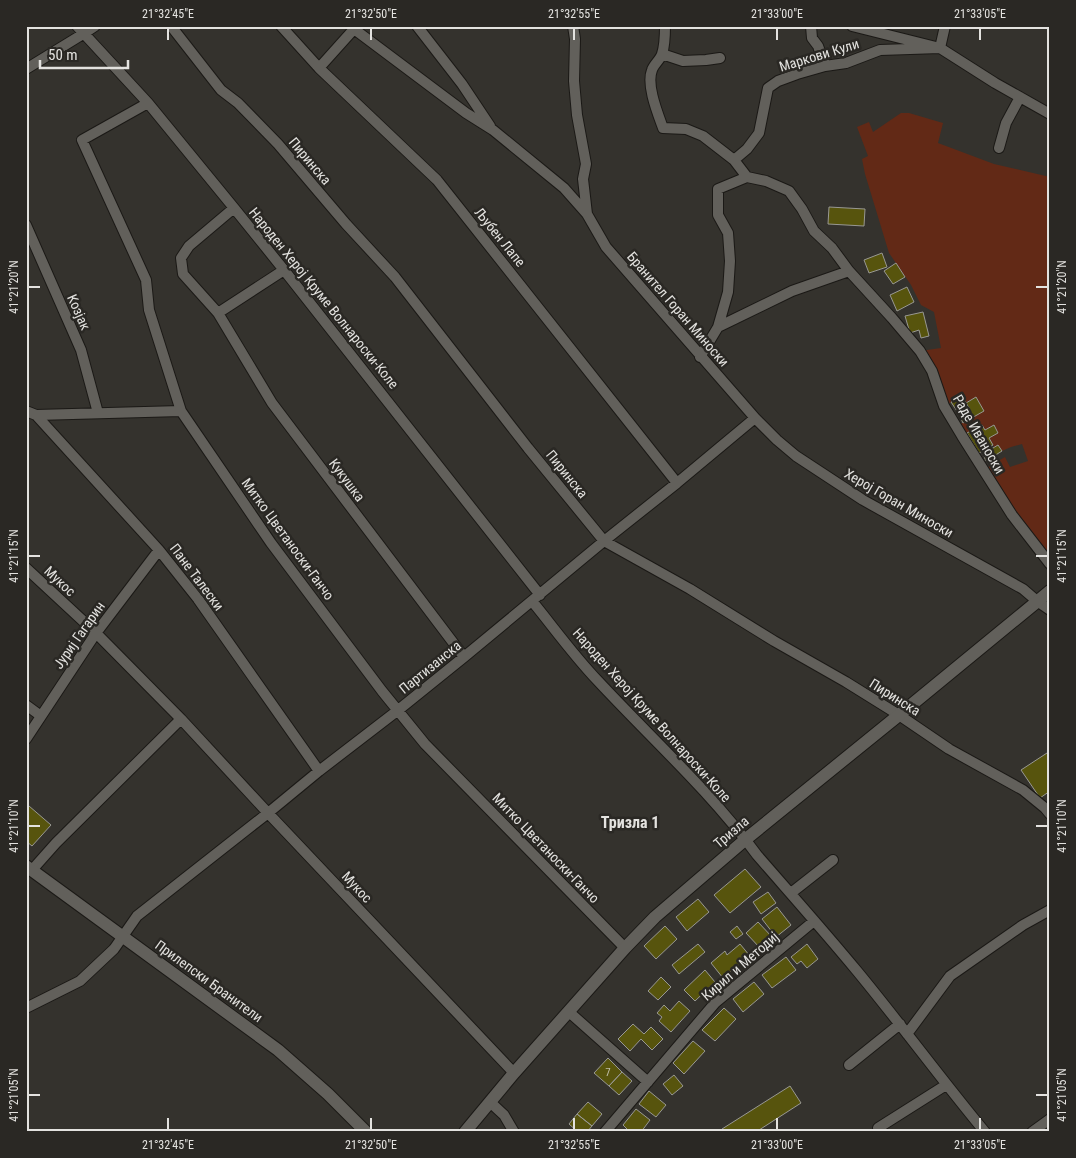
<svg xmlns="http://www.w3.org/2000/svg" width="1076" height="1158" font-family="'Roboto Condensed',sans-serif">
	<rect width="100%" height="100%" fill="#34322d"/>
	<path fill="#622916" d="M901,113H909L943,123L938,143L994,164L1050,177V554L1044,557L983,470L1005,457L1010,467L1028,461L1022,444L1011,447L1002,451L998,445L995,448L989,438L998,433L994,425L985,430L981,425L962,436L957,426L983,411L976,397L966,403L961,397L944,406L920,351L941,348L934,312L921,305L911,285L889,253L865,174L862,159L868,156L857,127L869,122L873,132Z"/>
	<path fill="#57540d" stroke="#989893" d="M829,207L865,209L864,226L828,224Z
		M882,253L887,267L869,273L864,260Z
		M896,263L905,277L893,284L884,271Z
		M907,287L914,302L897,311L890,295Z
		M923,312L929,336L921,338L919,330L910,333L905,316Z
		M962,396L969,408L959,414L951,402Z
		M976,397L984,411L963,423L959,414L969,408L966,403Z
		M982,425L985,430L994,425L998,433L989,438L993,445L979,453L967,433Z
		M998,445L1002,451L986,461L983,454Z
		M1047,753L1050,757V791L1040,798L1021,770Z
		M29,806L51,825L32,846L26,841V809Z
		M745,869L761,887L730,913L714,895Z
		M768,892L776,903L761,914L753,902Z
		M698,899L709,912L687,931L676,917Z
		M777,907L791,925L776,937L762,919Z
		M758,922L772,937L760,948L746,933Z
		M665,926L677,939L656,959L644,946Z
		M737,926L743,934L736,939L730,932Z
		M698,944L705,952L679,974L672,965Z
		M740,944L750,956L723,978L711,963L725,951L727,955Z
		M807,944L818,959L807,968L801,961L797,964L791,957Z
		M786,957L796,970L772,988L762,975Z
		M705,970L715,982L695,1001L684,990Z
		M661,977L671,987L658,1000L648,991Z
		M754,982L764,994L743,1012L733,999Z
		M679,1001L690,1011L671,1032L659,1021L662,1017L657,1013L664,1005L670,1011Z
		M724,1008L736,1019L715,1041L702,1030Z
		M633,1024L644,1034L651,1027L663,1039L652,1050L641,1039L630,1051L618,1039Z
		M693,1041L705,1051L684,1074L673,1063Z
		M608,1058L622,1072L609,1086L594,1073Z
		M622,1072L632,1081L619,1095L609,1086Z
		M674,1075L683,1086L672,1095L663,1084Z
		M790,1086L801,1103L756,1132H724L722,1129Z
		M649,1091L666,1105L656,1117L639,1104Z
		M588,1102L602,1114L592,1126L577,1114Z
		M636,1109L650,1120L641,1132H630L623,1125Z
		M577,1114L592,1126L587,1132H578L569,1124Z"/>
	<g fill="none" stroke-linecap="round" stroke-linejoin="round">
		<g stroke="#1b1916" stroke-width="12">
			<path id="minor" d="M77,26L148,103L234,208L284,270L540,595
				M171,26L221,90L238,103L278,144L346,224L395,277L528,448L604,541L690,589L774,641L846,682L899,715L949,749L1023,790L1045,808L1050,814
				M281,26L319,68L437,180L677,483
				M417,26L462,84L490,126
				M573,26L575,39L574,81L577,115L586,164L583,179L587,214
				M665,26C665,35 665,45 662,54C660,60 654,64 652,70C646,85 658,114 663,128L686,129L703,136L734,160L747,177L766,181L789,191L802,209L814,231L832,248L849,271L892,318L920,351L932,371L944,406L962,436L1012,515L1050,564
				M811,26L812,38L818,46L825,66
				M852,26L940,48L995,83L1050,114
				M940,48L945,26
				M662,54L683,61L706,60L720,58
				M319,68L354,29L466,113L493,130L564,188L587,214L606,247L755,418L777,440L796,456L863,500L1023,589L1037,601L1050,610
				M26,69L83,34L95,26
				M148,103L82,140L146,280L149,310L181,411L271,543L382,691L425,744L625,948
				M999,148L1006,123L1020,97
				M734,160L747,149L759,133L768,88L778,81L797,74L825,66L846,63L880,50L940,48
				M234,208L189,246L181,258L183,274L218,313L272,403L464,657
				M26,225L81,350L98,413
				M218,313L284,270
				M718,327L792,291L849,271
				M700,357L718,327L728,292L730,261L728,233L718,215V189L747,177
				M26,411L36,415L181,411
				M36,415L159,550L198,599L319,771
				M26,568L96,633L181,719L268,813L514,1073
				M532,601C554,628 574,656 598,681C651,738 710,791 757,855C790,893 824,931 857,971C900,1023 941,1079 985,1132
				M26,705L41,716
				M26,739L96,633L159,550
				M32,870L56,843L181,719
				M791,893L833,860
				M26,1008L80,981L114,949L137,916L268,813L319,771L397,711L464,657L604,541L677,483L755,418
				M569,1012L648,1082
				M907,1034L950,976L1023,925L1050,910
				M849,1065L900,1024
				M490,1102L504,1115L514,1132
				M605,1132L715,1003L814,921
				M881,1132L878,1128L946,1085
				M1032,1132L1050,1119"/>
		</g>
		<g stroke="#1b1916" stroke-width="14">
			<path id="tertiary" d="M26,866L278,1050L328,1094L366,1132
				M465,1132L514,1073L625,948L655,917L746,839L899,715L1050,591"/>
		</g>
		<use href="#minor" stroke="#62605b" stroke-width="10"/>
		<use href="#tertiary" stroke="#62605b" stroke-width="12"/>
	</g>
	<path fill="none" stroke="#e3e2df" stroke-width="2" d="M168,28V40M371,28V40M574,28V40M777,28V40M980,28V40M28,287H40M1036,287H1048M28,556H40M1036,556H1048M28,826H40M1036,826H1048M28,1095H40M1036,1095H1048M168,1118V1130M371,1118V1130M574,1118V1130M777,1118V1130M980,1118V1130"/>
	<g text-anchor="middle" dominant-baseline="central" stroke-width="5" stroke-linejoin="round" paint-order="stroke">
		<g font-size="11" fill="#c0beaa">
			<text x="608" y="1072">7</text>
		</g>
		<g font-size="14" fill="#e3e2df" stroke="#2a2824">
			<text transform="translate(819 55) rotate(-17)">Маркови Кули</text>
			<text transform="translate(310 161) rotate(50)">Пиринска</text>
			<text transform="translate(500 237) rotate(51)">Љубен Лапе</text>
			<text transform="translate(324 298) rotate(51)">Народен Херој Круме Волнароски-Коле</text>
			<text transform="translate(678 309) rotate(49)">Бранител Горан Миноски</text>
			<text transform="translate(79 312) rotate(66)">Козјак</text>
			<text transform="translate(979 434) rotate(60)">Раде Иваноски</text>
			<text transform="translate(567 474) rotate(51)">Пиринска</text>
			<text transform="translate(347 480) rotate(53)">Кукушка</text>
			<text transform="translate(899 503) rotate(30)">Херој Горан Миноски</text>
			<text transform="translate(288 539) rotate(54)">Митко Цветаноски-Ганчо</text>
			<text transform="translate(197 577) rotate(53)">Пане Талески</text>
			<text transform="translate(60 581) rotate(43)">Мукос</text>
			<text transform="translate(79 635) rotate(-55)">Јуриј Гагарин</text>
			<text transform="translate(430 667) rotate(-39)">Партизанска</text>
			<text transform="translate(895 697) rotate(32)">Пиринска</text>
			<text transform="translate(652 715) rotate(48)">Народен Херој Круме Волнароски-Коле</text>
			<text transform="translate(731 832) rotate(-40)">Тризла</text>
			<text transform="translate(546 848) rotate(46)">Митко Цветаноски-Ганчо</text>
			<text transform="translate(357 887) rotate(47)">Мукос</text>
			<text transform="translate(740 966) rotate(-41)">Кирил и Методиј</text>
			<text transform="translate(209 981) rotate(36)">Прилепски Бранители</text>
		</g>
		<g font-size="16" font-weight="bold" fill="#e3e2df" stroke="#2a2824">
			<text x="630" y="822">Тризла 1</text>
		</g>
	</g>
	<rect width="1076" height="1158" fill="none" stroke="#2a2824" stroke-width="55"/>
	<path d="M40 60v8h88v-8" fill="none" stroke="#e3e2df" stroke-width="2.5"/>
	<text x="48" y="60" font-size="15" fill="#e3e2df" stroke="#2a2824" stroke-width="4" paint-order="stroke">50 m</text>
	<rect x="28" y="28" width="1020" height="1102" fill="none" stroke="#e3e2df" stroke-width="2"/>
	<g font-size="12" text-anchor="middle" fill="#e3e2df">
		<text x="168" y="18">21°32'45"E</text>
		<text x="371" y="18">21°32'50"E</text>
		<text x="574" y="18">21°32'55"E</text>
		<text x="777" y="18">21°33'00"E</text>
		<text x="980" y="18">21°33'05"E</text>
		<text transform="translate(14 287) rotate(-90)" y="4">41°21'20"N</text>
		<text transform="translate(1062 287) rotate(-90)" y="4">41°21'20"N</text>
		<text transform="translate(14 556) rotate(-90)" y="4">41°21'15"N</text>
		<text transform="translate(1062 556) rotate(-90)" y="4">41°21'15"N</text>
		<text transform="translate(14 826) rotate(-90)" y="4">41°21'10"N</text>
		<text transform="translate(1062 826) rotate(-90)" y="4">41°21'10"N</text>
		<text transform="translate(14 1095) rotate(-90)" y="4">41°21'05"N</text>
		<text transform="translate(1062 1095) rotate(-90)" y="4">41°21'05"N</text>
		<text x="168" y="1149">21°32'45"E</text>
		<text x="371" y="1149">21°32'50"E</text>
		<text x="574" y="1149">21°32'55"E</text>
		<text x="777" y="1149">21°33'00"E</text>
		<text x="980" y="1149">21°33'05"E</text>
	</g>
</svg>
